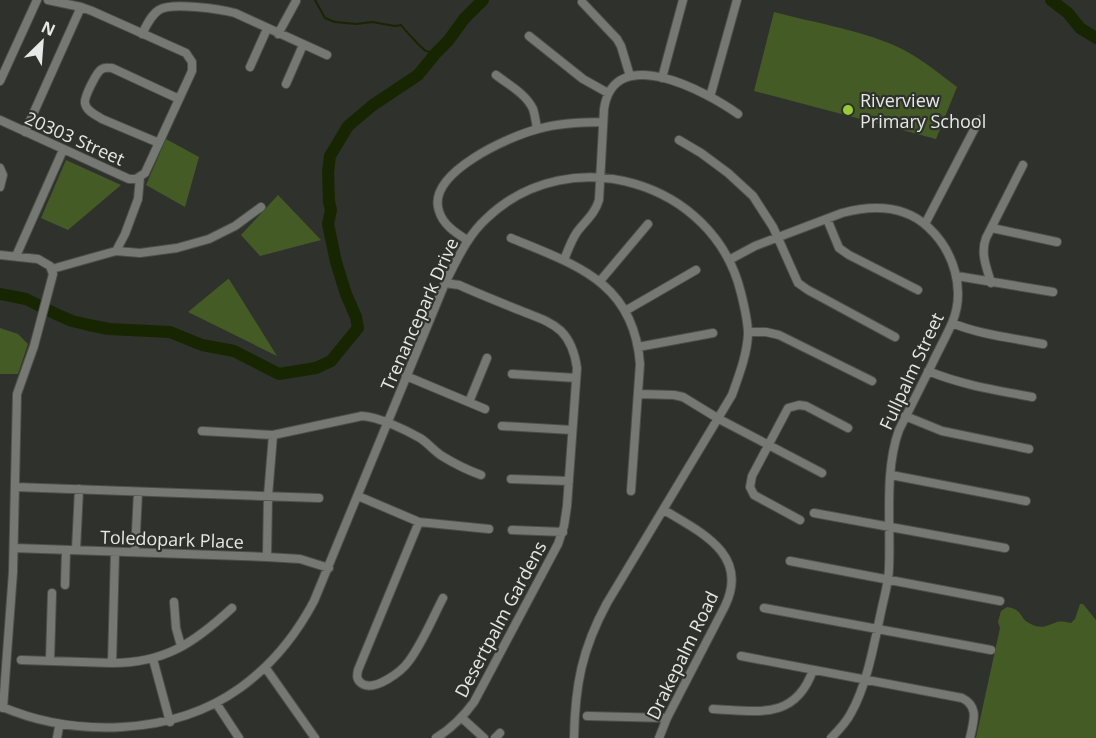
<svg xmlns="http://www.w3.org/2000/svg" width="1096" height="738" font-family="'Open Sans',sans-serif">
	<rect width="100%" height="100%" fill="#2f312c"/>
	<path fill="#455b26" d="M774,12C815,23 867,31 904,50C923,60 940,74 957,87L936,139L754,91Z
		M166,139L199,157L185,207L146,185Z
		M66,160L121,185L68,230L41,218Z
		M278,195L321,240L260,256L241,235Z
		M228,279H229L277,356L188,312Z
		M0,328L18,334L28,344L18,374H0Z
		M1080,604H1083L1096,620V738H976L1000,628L998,622L1001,611L1007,607C1024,610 1019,618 1029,623C1041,630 1046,626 1057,622C1061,621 1066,622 1071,623L1075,619Z"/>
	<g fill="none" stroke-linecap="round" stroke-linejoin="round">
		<path stroke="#172600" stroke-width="2" d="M315,0L325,18L335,22L356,24L372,22L395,26L401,25C404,29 422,49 426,51C429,52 433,52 436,53"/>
		<path stroke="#172600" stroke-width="12" d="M1051,0L1068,13L1080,28L1096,38
			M0,294L26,299L56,314L72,321L89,325L109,329L170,332L202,345L234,351L279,374L316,368L331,361L358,328L356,317L346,294L336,262L328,224L331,210L329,202L328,172L330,156L348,126L373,105L418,75L436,53L448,41L464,19L483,0"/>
		<g stroke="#4d4f4b" stroke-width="10">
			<path id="minor" d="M582,2L617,39L621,46L630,76
				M142,34C146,26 151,15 159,10C171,2 220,9 235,13L327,55
				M278,34L296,1
				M529,36L583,79L608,93
				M250,67L267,29
				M496,75C509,85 526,94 533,109C535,115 536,122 537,129
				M662,78L683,0
				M0,81L37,0
				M286,84L303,45
				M710,97L737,0
				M0,120L129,179H136L145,173L192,71V62L186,53L92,11L81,7L48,0
				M25,132L81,7
				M679,140L701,153L728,173L753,196L773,227L798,283L808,290L895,337
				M159,143L102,119C96,115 86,111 85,103C84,97 97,71 102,69C105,67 108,68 112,68L179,99
				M0,168L3,175L0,187
				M827,219L839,248L849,255L918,290
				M925,224L979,120
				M992,228L1057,242
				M511,238C576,265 634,282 640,364L631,491
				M467,240C456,233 443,225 439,211C426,173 510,136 538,129C559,123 581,122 603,122
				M116,251L140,253L177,248L209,239L235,226L261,207
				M0,255L38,259L50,266L53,274L34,346L17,394L13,572L3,708
				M16,256L63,150
				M564,260C568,250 571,241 577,232C585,221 595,214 599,200L604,109C614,41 707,92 738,114
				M729,260L755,246L842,213C872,205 904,205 928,227C954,251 966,290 952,323C946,337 938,351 932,364C921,386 910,408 899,430C884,471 891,523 889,567C889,582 884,597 881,612C874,644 867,685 851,713C846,723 838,731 831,738
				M52,269L116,251L125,234L138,199L140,177
				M957,276L1053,292
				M600,281L648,224
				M991,283C987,268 980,254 986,238L1023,165
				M625,311L696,270
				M952,323C981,335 1013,338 1043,344
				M748,332H766L779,335L872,381
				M638,347L713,333
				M928,371C962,385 996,390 1032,397
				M512,374L576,378
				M406,376L485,409
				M639,394L674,395L683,397L719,419L822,473
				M469,402L487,358
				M905,416L942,431L1029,449
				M502,426L572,430
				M202,431L273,435L362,416C379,417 406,430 420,438C428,443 434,451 442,456C455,464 467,470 481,475
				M891,475L1026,501
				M511,479L569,481
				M15,487L319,498
				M358,496L419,522L489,529
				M814,513L1005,548
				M800,520L754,495L750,487L752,476L788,408L799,405L806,406L848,428
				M419,522L358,670C357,675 356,679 361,683C374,693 402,671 409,661C423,642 432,619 443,598
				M512,530L563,532
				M14,548L267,557L300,559L329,568
				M76,550L79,489
				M135,552L138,492
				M267,557L268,496L273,435
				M790,561L1000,601
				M65,585L66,550
				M174,602L176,628L181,646
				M764,608L991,650
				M741,656L962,698C980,707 973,722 970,738
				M153,659L170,722
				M21,660L112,663C165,663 194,643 232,608
				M50,660L52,593
				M112,663L115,552
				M265,667L315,738
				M216,703L239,738
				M0,706C74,738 173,736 240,688C272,665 296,635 314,601L445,283C457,260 467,236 487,218C570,139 714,181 741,293C744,305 748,321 748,334C747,355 739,375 732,395L607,603C582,649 575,685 574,738
				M713,709C757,711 795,721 813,670
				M587,716L667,718
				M462,718L484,738
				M57,738L59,727
				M436,738C452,728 463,717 474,702L558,544L564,526L567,506L577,368C575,354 571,341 561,331C549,320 533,316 519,310C499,302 479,294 459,285L445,283
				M495,738L500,733
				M659,738L667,718L725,606C750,554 700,532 664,510"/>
		</g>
		<use href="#minor" stroke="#767973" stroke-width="8"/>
	</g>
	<circle fill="#96cc3a" stroke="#2f312c" stroke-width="2" cx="848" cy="110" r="6"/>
	<g text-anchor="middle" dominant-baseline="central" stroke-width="4.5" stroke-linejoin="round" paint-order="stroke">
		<g font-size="18" fill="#e7e9e6" stroke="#2f312c" text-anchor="start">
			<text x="860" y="100">Riverview<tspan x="860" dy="21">Primary School</tspan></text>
		</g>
		<g font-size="18" fill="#e7e9e6" stroke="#2f312c">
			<text transform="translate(75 138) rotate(24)">20303 Street</text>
			<text transform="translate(419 314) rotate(-66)">Trenancepark Drive</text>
			<text transform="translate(911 371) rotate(-65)">Fullpalm Street</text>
			<text transform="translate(172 539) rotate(2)">Toledopark Place</text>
			<text transform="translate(500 619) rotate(-62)">Desertpalm Gardens</text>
			<text transform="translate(682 655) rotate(-64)">Drakepalm Road</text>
		</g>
	</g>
	<g transform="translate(42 42) rotate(25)" stroke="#2f312c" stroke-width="4.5" paint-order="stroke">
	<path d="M0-4.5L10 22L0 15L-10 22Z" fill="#e7e9e6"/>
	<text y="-9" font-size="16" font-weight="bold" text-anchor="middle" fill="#e7e9e6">N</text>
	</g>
</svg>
